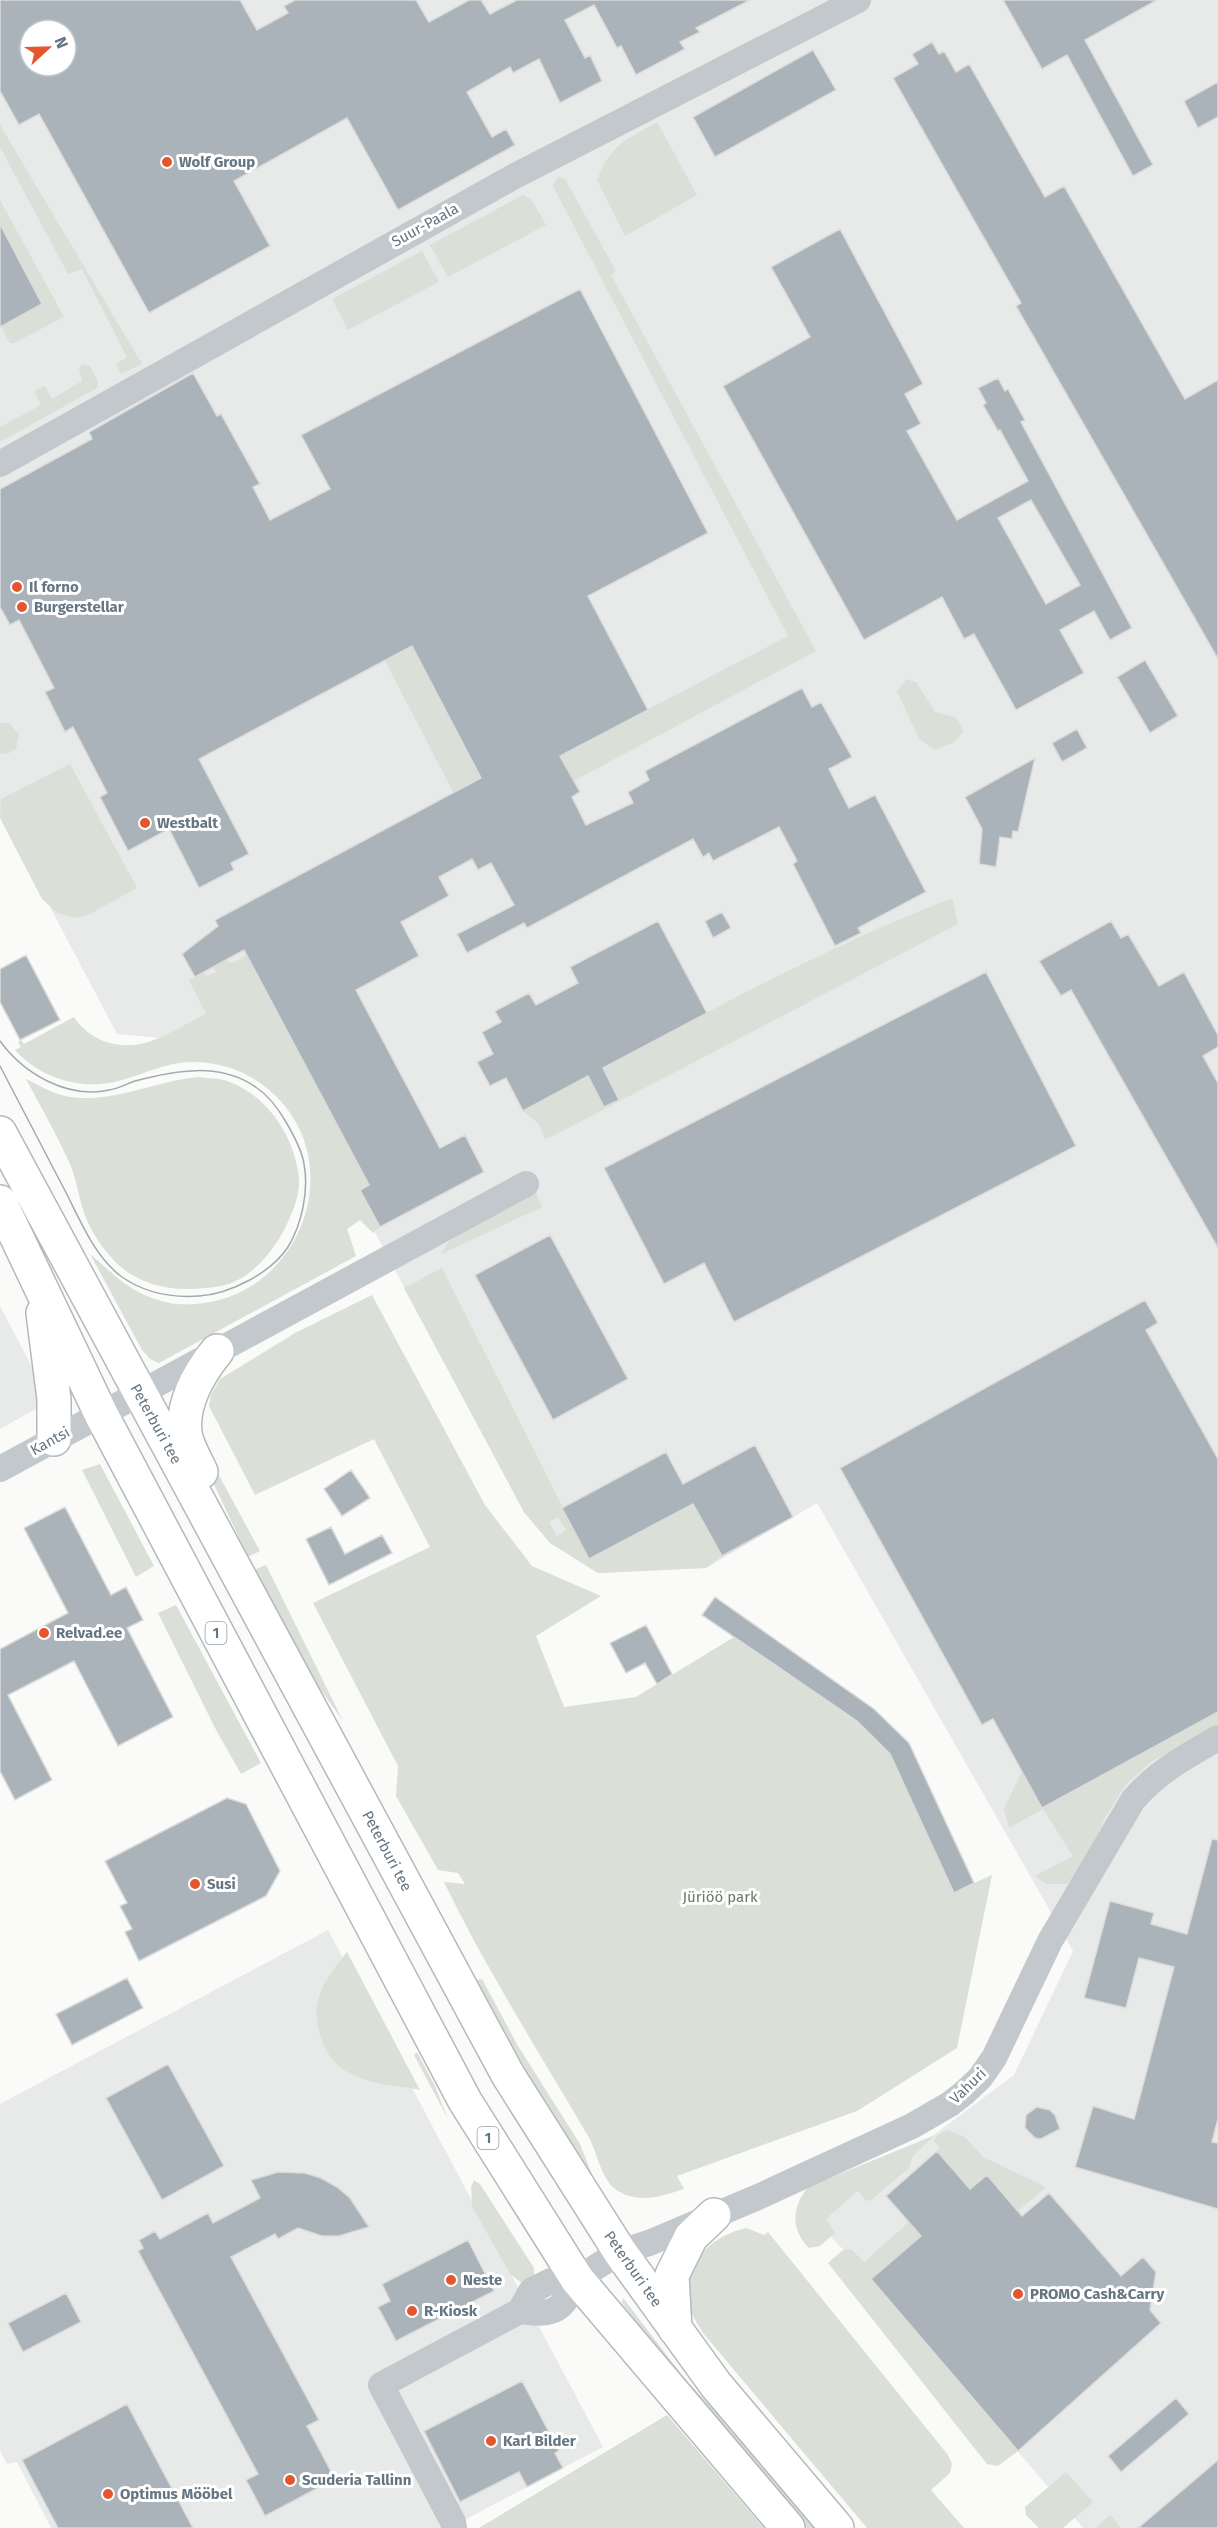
<svg xmlns="http://www.w3.org/2000/svg" width="1218" height="2528" font-family="'Fira Sans',sans-serif">
	<rect width="100%" height="100%" fill="#fafaf8"/>
	<path fill="#e8e9e9" fill-rule="evenodd" d="M0,0H1218V2528H1083L871,2279L802,2206L923,2143L1014,2075L1073,1951L817,1503L706,1568L598,1573L550,1543L524,1512L266,1028L236,1045L117,1034L0,812ZM30,30H66V66H30Z
		M0,1306L50,1401L0,1429Z
		M328,1930L603,2447L449,2528H51L17,2462L7,2464L0,2451V2104Z"/>
	<path fill="#dadfd7" fill-rule="evenodd" d="M657,122L697,195L625,236L597,180C612,143 624,141 657,122Z
		M0,125L142,364L121,374L116,364L127,357L82,269L68,274L0,147Z
		M558,177L565,179L616,271L611,275L816,651L475,834L303,503L329,488L489,793L788,636L553,186Z
		M523,195L531,199L546,225L448,277L430,245Z
		M0,200L64,317L14,343H10L1,326L42,304L0,224Z
		M422,251L439,282L348,330L332,299Z
		M83,364L90,366L98,382L97,388L0,442V427L41,405L35,393L36,390L45,386L52,399L82,381L79,368Z
		M907,679L916,682L935,712L955,717L964,731L954,742L936,750L919,739L897,691Z
		M0,723H9L19,734L16,749L7,754L0,753Z
		M70,764L137,888L88,915L76,918L57,913L42,899L0,818L1,799Z
		M952,898L958,924L553,1136L545,1139L539,1124L523,1111C664,1036 803,956 952,898Z
		M247,955L369,1185L360,1190L379,1227L373,1233L360,1220L347,1229L356,1256L159,1363L150,1359L142,1350L90,1254C117,1277 132,1295 170,1303C185,1306 204,1304 219,1300C302,1278 340,1172 284,1105C259,1074 219,1058 179,1063C158,1066 139,1076 118,1081C82,1091 40,1078 15,1050L21,1047L18,1042L21,1040L24,1044L74,1017C88,1039 115,1049 141,1044C161,1040 187,1023 206,1014L189,980L203,973L207,976L216,972L212,964L221,959L232,963Z
		M197,1077C205,1078 215,1078 224,1080C266,1093 295,1136 299,1179C300,1197 290,1219 282,1234C271,1253 254,1273 234,1282C220,1288 200,1289 185,1289C163,1289 139,1282 122,1268C108,1256 94,1237 87,1220C79,1203 78,1182 70,1164C57,1135 41,1107 26,1079C38,1085 52,1093 65,1096C109,1105 153,1082 197,1077Z
		M535,1190L542,1207L441,1254L449,1241Z
		M442,1268L589,1559L693,1504L722,1556L706,1568L598,1573L550,1543L524,1512L404,1288ZM558,1517L566,1530L557,1536L549,1522Z
		M372,1295L485,1505L532,1566L601,1596L536,1636L564,1707L636,1697L734,1637L857,1721L890,1754L954,1892L992,1875L957,2048L857,2111L677,2176L684,2189C662,2196 640,2204 618,2191C601,2181 598,2153 588,2136C539,2052 486,1969 444,1882L465,1884L458,1873L438,1870L396,1796L398,1766L313,1603L430,1547L374,1439L255,1495L209,1406L211,1395L220,1379L295,1333Z
		M197,1448L209,1457L260,1551L248,1557Z
		M100,1464L154,1566L136,1577L82,1470Z
		M266,1565L343,1721L308,1672L254,1570Z
		M176,1605L261,1763L241,1774L215,1728L158,1613Z
		M1218,1712V1724L1151,1762L1126,1784L1106,1816L1080,1872L1066,1884H1046L1035,1876L1073,1856L1043,1809L1009,1828L1004,1809L1022,1771L1043,1808Z
		M347,1952L420,2090C397,2085 370,2085 349,2073C336,2066 328,2056 323,2043C307,2004 323,1982 347,1952Z
		M482,1979L518,2046L580,2144L595,2182L549,2113L477,1980Z
		M417,2052L435,2086L448,2119L414,2055Z
		M947,2130L965,2137L983,2157L1046,2187L1018,2211L987,2175L970,2189L937,2151L940,2148L934,2141L938,2135Z
		M935,2135L913,2156L909,2168L871,2200L866,2201L858,2191L826,2219L835,2233L820,2246L809,2248C790,2229 792,2207 808,2187Z
		M474,2180L480,2184L534,2268V2280L523,2284L510,2274L472,2206L471,2187Z
		M909,2222L921,2236L871,2279L1018,2451L998,2466L987,2464L828,2263L843,2250L851,2249L864,2262Z
		M746,2228L764,2235L768,2232L948,2455L952,2464L950,2473L931,2490L964,2528H867L703,2333C698,2324 690,2313 688,2303C680,2265 711,2236 746,2228Z
		M623,2298L685,2379L758,2457L818,2528H807L686,2386L622,2303Z
		M667,2415L764,2528H479Z
		M1066,2472L1093,2502L1063,2528H1039L1026,2515L1025,2507Z
		M1110,2515L1121,2528H1095Z"/>
	<path fill="#aab3b9" stroke="#dcdcda" stroke-width="1.5" fill-rule="evenodd" d="M0,0H240L257,30L288,13L284,6L295,0H416L429,22L469,0H481L490,14L517,0H750L696,28L700,32L680,42L685,49L636,75L621,46L617,48L594,5L565,20L585,58L590,55L602,81L560,103L539,59L513,73L510,67L467,92L492,137L506,129L515,145L398,210L347,118L234,181L270,246L149,313L39,114L19,125L0,91ZM30,30H66V66H30Z
		M1003,0H1157L1085,40L1153,165L1133,176L1067,55L1042,69Z
		M932,42L939,54L944,51L956,72L969,64L1045,197L1064,186L1185,399L1218,380V659L1016,306L1021,303L893,78L918,64L912,54Z
		M813,50L836,90L715,157L693,117Z
		M1218,82V117L1198,128L1184,101Z
		M0,224L42,304L0,327Z
		M840,229L923,384L905,394L921,424L907,431L957,520L1028,481L1000,430L998,431L983,405L986,403L978,388L998,378L1005,391L1008,389L1025,420L1021,422L1132,628L1110,640L1094,611L1060,630L1084,673L1016,710L974,634L964,639L942,597L864,640L723,386L810,337L771,267ZM1031,500L1080,585L1046,604L998,518Z
		M580,289L708,533L588,596L648,710L560,756L580,792L572,797L586,825L633,803L628,792L649,780L645,771L802,688L812,707L821,702L852,757L829,769L849,808L875,795L926,892L858,928L861,933L835,946L793,864L797,861L779,827L713,861L709,853L703,857L693,839L527,928L524,923L467,953L457,934L514,905L491,863L478,870L472,859L439,877L449,896L401,922L419,956L356,990L440,1148L465,1135L484,1172L380,1227L360,1190L369,1185L244,950L195,977L182,954L218,926L215,920L481,778L412,646L199,759L249,854L231,863L234,870L199,888L169,829L128,851L100,797L107,793L73,727L65,732L45,692L54,688L19,620L10,625L0,607V489L92,439L89,432L193,373L217,416L221,414L260,484L253,487L270,520L330,489L301,435Z
		M1145,660L1178,716L1150,733L1117,677Z
		M1077,729L1087,748L1062,762L1052,743Z
		M1035,758L1018,832L1013,831L1012,839L1000,837L996,867L979,864L982,829L965,797Z
		M722,912L731,928L713,938L705,921Z
		M658,921L707,1013L603,1068L619,1100L604,1107L588,1076L523,1111L506,1078L490,1086L477,1062L493,1054L482,1032L501,1022L495,1011L529,993L536,1005L578,983L570,967Z
		M1111,921L1121,938L1128,934L1159,986L1184,972L1218,1035V1047L1203,1056L1218,1083V1248L1071,990L1061,996L1039,961Z
		M26,955L60,1020L20,1040L0,1002V969Z
		M986,972L1076,1146L734,1322L704,1263L664,1284L604,1168Z
		M550,1235L628,1379L553,1420L475,1275Z
		M1145,1300L1158,1323L1146,1330L1218,1459V1712L1042,1808L993,1719L982,1725L840,1468Z
		M755,1445L793,1517L722,1556L693,1504L589,1559L562,1508L666,1452L683,1484Z
		M351,1470L370,1498L342,1516L324,1489Z
		M65,1507L111,1595L126,1587L143,1620L127,1628L173,1717L118,1746L74,1661L8,1695L52,1780L15,1800L0,1771V1649L68,1613L24,1528Z
		M331,1527L345,1554L382,1535L392,1553L329,1585L306,1539Z
		M715,1597L874,1709L909,1743L974,1883L954,1893L890,1754L857,1721L702,1615Z
		M646,1625L672,1674L657,1684L645,1663L626,1673L610,1643Z
		M227,1798L246,1804L280,1871L266,1896L139,1961L125,1932L132,1929L120,1906L127,1903L105,1861Z
		M1212,1839L1218,1840V2119L1212,2142L1218,2143V2209L1075,2167L1093,2106L1134,2119L1174,1967L1139,1958L1126,2008L1084,1998L1110,1901L1154,1913L1151,1924L1187,1934Z
		M127,1978L143,2008L72,2045L56,2014Z
		M168,2064L224,2166L162,2200L106,2098Z
		M1037,2107L1050,2110L1055,2115L1060,2129L1041,2139L1035,2138L1025,2128L1026,2115Z
		M937,2151L970,2189L987,2175L1022,2216L1049,2193L1121,2276L1143,2257L1156,2272L1150,2310L1161,2323L1018,2451L871,2279L921,2236L886,2196Z
		M278,2172L305,2173L321,2178L337,2187L350,2198L369,2227L339,2236H322L298,2228L278,2239L275,2234L231,2257L319,2420L307,2426L335,2479L265,2516L246,2480L258,2474L138,2251L143,2248L139,2240L155,2231L160,2239L208,2213L213,2223L260,2198L251,2180Z
		M468,2240L494,2291L396,2341L378,2307L390,2301L382,2284Z
		M66,2293L81,2322L23,2352L8,2323Z
		M522,2381L559,2451L555,2453L563,2468L527,2487L519,2472L460,2502L424,2431Z
		M1176,2398L1189,2414L1121,2472L1108,2456Z
		M127,2404L193,2528H58L22,2460Z
		M1218,2460V2528H1138Z"/>
	<g fill="none" stroke-linecap="round" stroke-linejoin="round">
		<g stroke="#b4b9bd" stroke-width="36">
			<path id="trunk" d="M0,1133L508,2075L620,2252L716,2385L837,2528
				M0,1202L101,1414L465,2101L577,2279L788,2528
				M43,1313L54,1399V1439
				M201,1472C196,1461 189,1449 186,1438C179,1407 199,1373 217,1351
				M675,2329L672,2275L691,2237L714,2215"/>
		</g>
		<path stroke="#c3c8cc" stroke-width="26" d="M0,464L513,177L858,0
			M0,1469L526,1184
			M520,2311C556,2316 562,2311 577,2279
			M454,2528L453,2522L381,2385L520,2311L531,2291L551,2281L577,2279L620,2252L649,2243L758,2197L912,2126L950,2104L964,2093L980,2078L994,2058L1050,1941L1133,1800C1158,1771 1185,1757 1218,1738"/>
		<use href="#trunk" stroke="#fff" stroke-width="33"/>
		<path stroke="#a2aab0" stroke-width="1.5" d="M0,1041C24,1074 67,1099 109,1090C118,1089 126,1084 135,1081C175,1070 221,1062 257,1088C269,1096 279,1110 286,1122C293,1134 302,1150 304,1164C309,1190 302,1224 288,1247C271,1273 230,1294 199,1296C172,1298 145,1293 122,1277C92,1255 78,1214 61,1183C41,1144 20,1105 0,1066"/>
	</g>
	<g fill="#e4572e" stroke="#fff" stroke-width="2">
		<circle cx="167" cy="162" r="6"/>
		<circle cx="17" cy="587" r="6"/>
		<circle cx="22" cy="607" r="6"/>
		<circle cx="145" cy="823" r="6"/>
		<circle cx="44" cy="1633" r="6"/>
		<circle cx="195" cy="1884" r="6"/>
		<circle cx="451" cy="2280" r="6"/>
		<circle cx="1018" cy="2294" r="6"/>
		<circle cx="412" cy="2311" r="6"/>
		<circle cx="491" cy="2441" r="6"/>
		<circle cx="290" cy="2480" r="6"/>
		<circle cx="108" cy="2494" r="6"/>
	</g>
	<g text-anchor="middle" dominant-baseline="central" stroke-width="6" stroke-linejoin="round" paint-order="stroke">
		<g fill="#fff" stroke="#939fa8" stroke-width="1.5">
			<rect x="205.5" y="1622" width="21" height="22" rx="4.5"/>
			<rect x="477.5" y="2127" width="21" height="22" rx="4.5"/>
		</g>
		<g font-size="14" font-weight="bold" fill="#657683">
			<text x="216" y="1633">1</text>
			<text x="488" y="2138">1</text>
		</g>
		<g font-size="15" font-weight="bold" fill="#657683" stroke="#fff" text-anchor="start">
			<text x="179" y="162">Wolf Group</text>
			<text x="29" y="587">Il forno</text>
			<text x="34" y="607">Burgerstellar</text>
			<text x="157" y="823">Westbalt</text>
			<text x="56" y="1633">Relvad.ee</text>
			<text x="207" y="1884">Susi</text>
			<text x="463" y="2280">Neste</text>
			<text x="1030" y="2294">PROMO Cash&amp;Carry</text>
			<text x="424" y="2311">R-Kiosk</text>
			<text x="503" y="2441">Karl Bilder</text>
			<text x="302" y="2480">Scuderia Tallinn</text>
			<text x="120" y="2494">Optimus Mööbel</text>
		</g>
		<g font-size="15" fill="#657683" stroke="#fff">
			<text transform="translate(425 225) rotate(-29)">Suur-Paala</text>
			<text transform="translate(156 1424) rotate(61)">Peterburi tee</text>
			<text transform="translate(50 1441) rotate(-29)">Kantsi</text>
			<text transform="translate(387 1851) rotate(62)">Peterburi tee</text>
			<text transform="translate(968 2086) rotate(-44)">Vahuri</text>
			<text transform="translate(633 2269) rotate(55)">Peterburi tee</text>
		</g>
		<g font-size="15" fill="#687a64" stroke="#fff">
			<text x="720" y="1897">Jüriöö park</text>
		</g>
	</g>
	<g transform="translate(48 48) rotate(68)"><circle r="28" fill="#ffffff" stroke="#c1c8cd" stroke-width="1.5"/>
	<path d="M0-4.5L10 22L0 15L-10 22Z" fill="#e4572e"/>
	<text y="-9" font-size="16" font-weight="bold" text-anchor="middle" fill="#657683">N</text>
	</g>
</svg>
